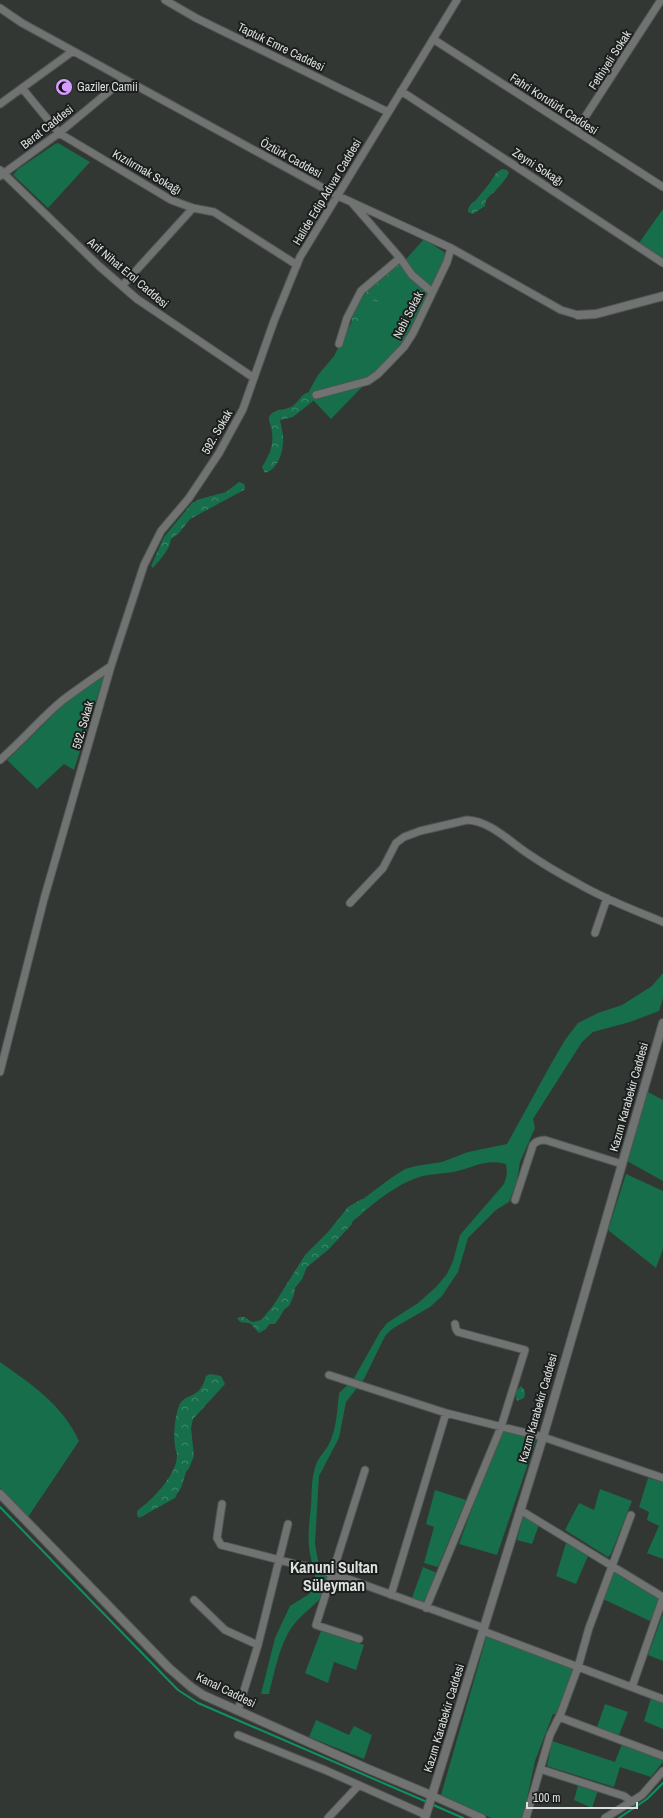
<svg xmlns="http://www.w3.org/2000/svg" width="663" height="1818" font-family="'Archivo Narrow',sans-serif">
	<defs>
		<pattern id="forest-crowns" width="20" height="18" patternUnits="userSpaceOnUse"><rect width="20" height="18" fill="#166e4a"/><path d="M2 6a3 3 0 1 1 6 0M12 15a3 3 0 1 1 6 0" fill="none" stroke="#42896c"/></pattern>
	</defs>
	<rect width="100%" height="100%" fill="#323734"/>
	<path fill="#166e4a" d="M58,143L90,162L48,208L13,175L18,169L55,144Z
		M663,209V258L639,243Z
		M424,239L444,252L446,257L408,334L394,354L331,419L312,399L309,391L318,375L334,356L367,292L399,267Z
		M104,676L74,770L64,764L37,789L7,760L73,695Z
		M663,973V998L659,1011L630,1022L593,1032L582,1042L533,1119L535,1128L520,1162L517,1181L509,1202L496,1210L468,1238L458,1272L442,1296L430,1307L392,1329L385,1336L364,1379L346,1402L339,1438L319,1476L315,1544L319,1566H313C306,1543 309,1528 311,1505C312,1493 311,1480 315,1468C317,1458 326,1451 330,1442C337,1426 337,1410 339,1393L353,1380L380,1332L387,1323L418,1303L436,1287L447,1274L453,1261L460,1235L504,1184L507,1174L506,1164C486,1158 472,1168 453,1172C440,1174 426,1174 414,1179C383,1190 337,1235 315,1259C310,1264 304,1269 301,1275C291,1291 287,1309 275,1324H269L262,1319L359,1202L391,1178L405,1169L416,1166L442,1162L468,1152L507,1144L551,1064L565,1040L578,1023L598,1013L622,1005L652,986Z
		M648,1092L663,1100V1181L627,1161Z
		M626,1174L663,1191V1249L656,1268L608,1230Z
		M0,1362C32,1385 62,1404 79,1441L28,1517L0,1488Z
		M503,1429L536,1440L497,1555L459,1544L489,1462Z
		M648,1478L663,1482V1559L647,1553L659,1526L647,1520L649,1512L639,1507Z
		M600,1489L632,1501L611,1554L608,1557L565,1530L579,1503L594,1510Z
		M435,1490L466,1500L438,1567L424,1563L434,1527L426,1524Z
		M523,1517L539,1525L532,1544L517,1540Z
		M566,1543L588,1556L576,1584L556,1576Z
		M423,1567L437,1573L428,1597L423,1602L412,1598Z
		M320,1570L327,1574C331,1597 309,1607 296,1622C280,1640 275,1671 269,1694H261L275,1638L290,1606L309,1594L315,1584V1572Z
		M614,1572L660,1600L650,1621L603,1599Z
		M663,1614V1661L648,1655Z
		M321,1631L364,1645L356,1670L334,1662L328,1683L305,1673Z
		M487,1635L573,1668L574,1670L556,1714H553L535,1761L523,1818H491L441,1795Z
		M651,1698L663,1703V1729L644,1721Z
		M605,1704L628,1712L619,1735L597,1727Z
		M316,1720L349,1735L354,1726L372,1735L364,1759L309,1737Z
		M552,1741L615,1762L622,1744L663,1759V1762L651,1777L620,1767L614,1787L547,1766Z
		M578,1785L598,1790L592,1808L574,1800Z"/>
	<path fill="url(#forest-crowns)" d="M502,169L507,170L509,173C506,179 500,186 495,191C489,197 486,197 485,206L473,214L468,212C468,207 471,203 475,201L489,184L496,173Z
		M396,264H400L403,271L379,289L378,291L381,297L380,302L370,300C360,304 358,322 356,332H353L351,315L363,294Z
		M310,392L314,395L313,401L293,417L280,420C281,425 284,437 283,442C283,453 277,470 265,473L262,467C269,456 274,446 272,432C272,426 266,419 271,414C277,408 287,411 294,405C300,400 302,393 310,392Z
		M239,482L244,484L245,487L244,490L190,519L179,533L171,539C170,549 160,560 153,568L151,566L164,537L192,503L200,499L226,492Z
		M362,1199L368,1204C366,1210 358,1214 352,1216V1224L328,1250L307,1267L302,1279L295,1288L294,1295L289,1306L275,1316L266,1329L259,1333L251,1324C245,1321 241,1325 237,1318C245,1314 246,1320 253,1322L261,1320L266,1317L305,1255L328,1232L348,1207Z
		M210,1374L221,1376L225,1384L193,1419L191,1428L194,1456L189,1468L186,1472L181,1488L177,1494L175,1498L139,1518L137,1515V1511C152,1500 177,1475 177,1455C177,1452 175,1449 175,1446C173,1435 175,1416 179,1406C184,1392 200,1401 206,1376Z
		M521,1386C525,1390 526,1393 524,1398L517,1401L515,1392Z"/>
	<g fill="none" stroke-linecap="round" stroke-linejoin="round">
		<path stroke="#109161" stroke-width="2" d="M0,1507L178,1690L198,1703L427,1802
			M431,1804L463,1818
			M619,1818L647,1799L663,1783"/>
		<g stroke="#515553" stroke-width="9">
			<path id="minor" d="M165,0L196,18L388,112
				M0,8L22,23L336,195L451,248L561,310L578,315
				M433,39L663,187
				M22,88L59,133L171,200L193,208L214,212L297,265
				M401,91L663,263
				M0,104L73,51
				M576,131L661,0
				M0,170L99,266L137,299L254,378
				M0,176L59,133L124,79
				M400,258L412,275L432,292
				M122,286L193,208
				M339,344L347,318L361,291L400,258L353,204
				M316,395L368,381L378,374L404,347L413,333L447,262L451,248
				M0,760C22,741 41,718 63,700C79,688 95,677 111,666
				M350,903L383,868L396,843L404,837L420,831L467,820C490,821 509,841 527,853C543,864 560,874 577,883C604,899 634,910 663,922
				M595,933L607,898
				M0,1072L44,899L111,666L144,565L161,531L189,498L219,453L243,409L274,321L300,257L457,0
				M515,1200L533,1145C536,1141 540,1140 545,1140L622,1164
				M329,1375L446,1413L543,1437L663,1478
				M222,1504L217,1538L221,1545L299,1565L319,1568L332,1575L351,1580L484,1628
				M520,1510L663,1597
				M391,1595L446,1413
				M194,1600L225,1630L258,1645
				M426,1608L501,1427L525,1350L458,1332L456,1329L455,1324
				M483,1631L663,1699
				M359,1639L316,1625L365,1470
				M632,1687L663,1598
				M238,1710L258,1645L288,1524
				M559,1717L663,1756
				M238,1735L325,1770L426,1815
				M540,1769L624,1796L632,1802
				M433,1796L482,1818
				M328,1818L359,1785
				M526,1818L550,1735L561,1713L578,1667L589,1628L631,1515
				M605,1818L642,1795L663,1771"/>
		</g>
		<g stroke="#515553" stroke-width="10">
			<path id="tertiary" d="M578,315L596,314L663,296
				M0,1494L169,1668L191,1687L203,1695L366,1768L433,1796
				M425,1818L543,1437L663,1023"/>
		</g>
		<use href="#minor" stroke="#707371" stroke-width="7"/>
		<use href="#tertiary" stroke="#707371" stroke-width="8"/>
	</g>
	<defs>
		<g id="mosque-disc" transform="scale(0.9)"><circle r="9.5" fill="#d49cfb" stroke="#1b1e1c"/><path d="M3.5-4.9A6 6 0 1 0 3.5 4.9A5 5 0 1 1 3.5-4.9Z" fill="#111"/></g>
	</defs>
	<g fill-rule="evenodd">
		<use href="#mosque-disc" x="64" y="87"/>
	</g>
	<g text-anchor="middle" dominant-baseline="central" stroke-width="4" stroke-linejoin="round" paint-order="stroke">
		<g font-size="12" fill="#dce0de" stroke="#1b1e1c">
			<text transform="translate(281 47) rotate(26)">Taptuk Emre Caddesi</text>
			<text transform="translate(610 60) rotate(-57)">Fethiyeli Sokak</text>
			<text transform="translate(554 104) rotate(33)">Fahri Korutürk Caddesi</text>
			<text transform="translate(47 127) rotate(-38)">Berat Caddesi</text>
			<text transform="translate(291 158) rotate(29)">Öztürk Caddesi</text>
			<text transform="translate(538 167) rotate(33)">Zeyni Sokağı</text>
			<text transform="translate(147 172) rotate(30)">Kızılırmak Sokağı</text>
			<text transform="translate(327 192) rotate(-59)">Halide Edip Adıvar Caddesi</text>
			<text transform="translate(128 273) rotate(40)">Arif Nihat Erol Caddesi</text>
			<text transform="translate(408 315) rotate(-63)">Nebi Sokak</text>
			<text transform="translate(217 432) rotate(-60)">592. Sokak</text>
			<text transform="translate(83 725) rotate(-74)">592. Sokak</text>
			<text transform="translate(629 1097) rotate(-74)">Kazım Karabekir Caddesi</text>
			<text transform="translate(538 1408) rotate(-74)">Kazım Karabekir Caddesi</text>
			<text transform="translate(226 1690) rotate(26)">Kanal Caddesi</text>
			<text transform="translate(444 1718) rotate(-73)">Kazım Karabekir Caddesi</text>
		</g>
		<g font-size="12" fill="#dce0de" stroke="#1b1e1c" text-anchor="start">
			<text x="77" y="87">Gaziler Camii</text>
		</g>
		<g font-size="16" font-weight="bold" fill="#dce0de" stroke="#1b1e1c">
			<text x="334" y="1567">Kanuni Sultan<tspan x="334" dy="18">Süleyman</tspan></text>
		</g>
	</g>
	<path d="M527 1802v6h110v-6" fill="none" stroke="#dce0de" stroke-width="2"/>
	<text x="533" y="1802" font-size="12" fill="#dce0de" stroke="#1b1e1c" stroke-width="3" paint-order="stroke">100 m</text>
</svg>
